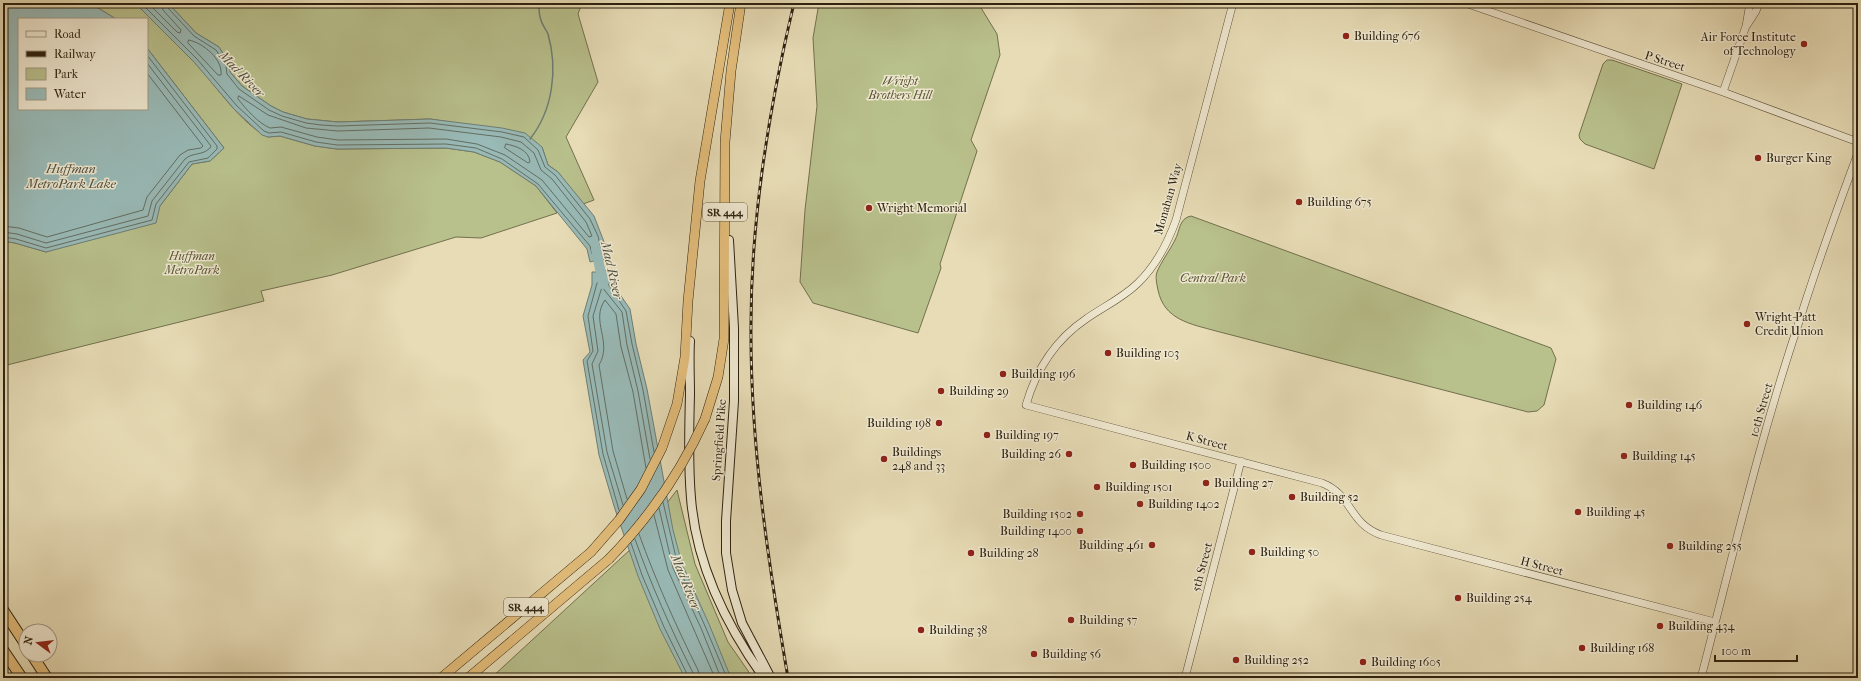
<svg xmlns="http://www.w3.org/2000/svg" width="1861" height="681" font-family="'IM FELL French Canon',serif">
	<rect width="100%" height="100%" fill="#e7dcb6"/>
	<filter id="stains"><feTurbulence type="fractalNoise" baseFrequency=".005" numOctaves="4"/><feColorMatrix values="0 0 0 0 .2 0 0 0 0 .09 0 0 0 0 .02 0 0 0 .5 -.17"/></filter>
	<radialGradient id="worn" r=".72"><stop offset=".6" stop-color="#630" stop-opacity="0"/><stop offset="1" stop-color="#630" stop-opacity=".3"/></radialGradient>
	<path fill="#b8c08c" stroke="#72704e" d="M90,3H135C155,23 177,42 196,63C215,85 242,125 268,137L280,136L315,146L337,149L446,148L474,152L500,162L536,186L557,213L481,238L456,237L332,275L261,291L264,301L3,366V241L15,243L46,252L160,206L192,164L210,161L224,148L147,48V19H116Z
		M168,3H582L578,14L598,82L566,137L594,200L583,204L558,172L548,165L542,147L450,122L430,119L338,122L307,119L283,112L271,106L242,86L230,72V65L219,47L196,33Z
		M819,3H978L997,34L1000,55L971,140L977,151L940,264L941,268L918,333L813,303L800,282L805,210L817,106L813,38Z
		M1607,60H1612L1682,84L1654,169L1585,144L1580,139L1579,135L1603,64Z
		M1191,216L1551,348L1556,359L1544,405L1537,411L1528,412L1216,331C1191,324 1164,320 1158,290C1157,285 1155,277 1157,272C1161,262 1170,250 1175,240C1180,231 1179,218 1191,216Z
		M677,490L695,564L728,642L753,678H491L633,547Z"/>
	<path fill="#99bab7" stroke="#6e7d74" d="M3,3H90L116,19H19V109H147V48L224,148L210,161L192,164L160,206L156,223L46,252L15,243L3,241Z
		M135,3H168L196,33L219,47L230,65V72L242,86L271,106L283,112L307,119L338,122L430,119L502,128L525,133L542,147L548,165L558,172L594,216L606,247V260H603L600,254V260L596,261L594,255V261L590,262L587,249L536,186L500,162L474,152L446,148L337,149L315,146L280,136L268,137L262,135L234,109L194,62Z
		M605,270H608L610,280L630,309L636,344L647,389L673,530L682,564L709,624L731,678H685L660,629L638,576L614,506L599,455L583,360L590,352L583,316L592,285V272H596L598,279V271H602L604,277Z"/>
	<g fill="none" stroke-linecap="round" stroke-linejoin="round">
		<path stroke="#636e63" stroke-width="1" d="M141,3L197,59L237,106L264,131L269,133L281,132L316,142L337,145L446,144L476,148L502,159L538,184L590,246L592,254L597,255L602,253L598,236L590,219L555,175L545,167L538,150L524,137L502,132L430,123L338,126L321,125L306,123L282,116L269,110L239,89L227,74L226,66L216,50L194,36L167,7L166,3
			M148,3L177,32L180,33L181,30L163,10L161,3
			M189,40C203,43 223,59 221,75H218L188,43Z
			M239,96L268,115L306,128L338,131L429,128L501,137L521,142L534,153L541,170L552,179L586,222L592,236L589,237L542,180L505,155L477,144L446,139L338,140L317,137L281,127L270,128C258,123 246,109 238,99Z
			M506,144C516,146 529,150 530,162L528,163L505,148Z
			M3,226L19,228L47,237L143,210L147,197L180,155L188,150L201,148L203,146L147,73
			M3,232L17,234L46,243L148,216L152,201L185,159C193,152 202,156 210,148L211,146L147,63
			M3,237L16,239L46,248L152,220L156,204L189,162L208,158L217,149V146L147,55
			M627,499L613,451L599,365C613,342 590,321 605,300L616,314L621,347L633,392L646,468
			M663,502L678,566L705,626L727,678
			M623,505L607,452L592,364L598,351L593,316L602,287L622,312L627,345L638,391L650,459
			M659,508L673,568L701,628L721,678
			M619,510L603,454L587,361L593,351L588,316L597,283L602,280L606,281L626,311L632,344L643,390L654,452
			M654,515L668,570L715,678
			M639,534C656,581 676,626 698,670L700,678
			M635,539C651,585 671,629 693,673L694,678
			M631,543L642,575L664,627L689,678"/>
		<path stroke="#6e7d74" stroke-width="1.5" d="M530,139C553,110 558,69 548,34C546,29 542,25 541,20C539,16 539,10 539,5L541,3"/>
		<path stroke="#99bab7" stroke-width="10" d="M596,249L603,284"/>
		<g stroke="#5c5039" stroke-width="8">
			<path id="tertiary" d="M1233,3L1176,220C1167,245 1156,266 1137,284C1121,299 1103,307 1086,319C1055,340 1036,370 1026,405L1322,483C1353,495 1348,523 1381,535L1715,622
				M1465,3L1723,92L1858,142
				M1747,25L1756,11L1759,3
				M1723,92L1746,26L1750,3
				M1185,678L1241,461
				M1701,678C1732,559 1760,438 1799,322C1817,265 1837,209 1858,153"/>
		</g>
		<g stroke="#2d210f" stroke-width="10">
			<path id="secondary" d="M729,240L734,328V401L726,521V553L732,590L742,623L771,678
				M690,341C689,359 690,377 690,395C689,429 688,464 691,498C696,564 726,625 764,678"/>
		</g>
		<g stroke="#2d210f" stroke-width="10">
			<path id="trunk" d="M705,419L718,377L724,339L725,142L731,71L741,3
				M441,678L591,552L619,520L641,489L662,448L677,404L685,357L688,301L700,181L730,3
				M468,678L609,559"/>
		</g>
		<g stroke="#2d210f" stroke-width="12">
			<path id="motorway" d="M3,610L26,645
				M3,650L22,678
				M32,655L47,678"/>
		</g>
		<use href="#tertiary" stroke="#efe8d0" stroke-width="7"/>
		<use href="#secondary" stroke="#efe8d0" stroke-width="8"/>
		<use href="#trunk" stroke="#e4be7b" stroke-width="9"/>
		<use href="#motorway" stroke="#e4be7b" stroke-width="10"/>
		<g stroke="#2d210f" stroke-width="3">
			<path id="rail" d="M788,678C768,561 750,443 751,324C751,216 769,108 794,3"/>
		</g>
		<use href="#rail" stroke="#efe8d0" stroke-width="1.5" stroke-dasharray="4.5" stroke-linecap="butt"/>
		<g stroke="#2d210f" stroke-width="10" stroke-linecap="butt">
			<path id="trunk-bridge" d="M609,559C649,518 681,472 705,419"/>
		</g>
		<use href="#trunk-bridge" stroke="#e4be7b" stroke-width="9"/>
	</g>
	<g fill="#8f2418" stroke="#efe8d0" stroke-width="1.5">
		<circle cx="1346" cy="36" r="4"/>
		<circle cx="1804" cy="44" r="4"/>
		<circle cx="1758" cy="158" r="4"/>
		<circle cx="1299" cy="202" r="4"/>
		<circle cx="869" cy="208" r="4"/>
		<circle cx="1747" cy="324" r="4"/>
		<circle cx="1108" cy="353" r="4"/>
		<circle cx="1003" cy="374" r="4"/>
		<circle cx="941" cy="391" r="4"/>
		<circle cx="1629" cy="405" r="4"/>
		<circle cx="939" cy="423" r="4"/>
		<circle cx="987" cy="435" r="4"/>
		<circle cx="1069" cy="454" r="4"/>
		<circle cx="1624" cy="456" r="4"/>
		<circle cx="884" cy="459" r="4"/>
		<circle cx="1133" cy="465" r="4"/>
		<circle cx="1206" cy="483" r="4"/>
		<circle cx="1097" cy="487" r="4"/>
		<circle cx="1292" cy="497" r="4"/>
		<circle cx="1140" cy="504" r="4"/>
		<circle cx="1578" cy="512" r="4"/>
		<circle cx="1080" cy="514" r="4"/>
		<circle cx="1080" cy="531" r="4"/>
		<circle cx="1152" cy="545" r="4"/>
		<circle cx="1670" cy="546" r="4"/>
		<circle cx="1252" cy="552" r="4"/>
		<circle cx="971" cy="553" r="4"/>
		<circle cx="1458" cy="598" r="4"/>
		<circle cx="1071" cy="620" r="4"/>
		<circle cx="1660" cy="626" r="4"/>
		<circle cx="921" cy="630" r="4"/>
		<circle cx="1582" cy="648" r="4"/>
		<circle cx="1034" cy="654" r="4"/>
		<circle cx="1236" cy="660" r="4"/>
		<circle cx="1363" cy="662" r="4"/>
	</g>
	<g text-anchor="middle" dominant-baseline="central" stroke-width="3" stroke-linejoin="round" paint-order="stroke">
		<g fill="#efe8d0" stroke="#675d49" stroke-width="1">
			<rect x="703" y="203" width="44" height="18" rx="3"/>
			<rect x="504" y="598" width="44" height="18" rx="3"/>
		</g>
		<g font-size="11" font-weight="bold" fill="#2d210f">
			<text x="725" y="212">SR 444</text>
			<text x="526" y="607">SR 444</text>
		</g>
		<g font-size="12" fill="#2d210f" stroke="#efe8d0" text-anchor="start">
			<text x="1354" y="36">Building 676</text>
			<text x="1796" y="37" text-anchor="end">Air Force Institute<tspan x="1796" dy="14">of Technology</tspan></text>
			<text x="1766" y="158">Burger King</text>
			<text x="1307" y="202">Building 675</text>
			<text x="877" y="208">Wright Memorial</text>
			<text x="1755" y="317">Wright-Patt<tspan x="1755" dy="14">Credit Union</tspan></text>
			<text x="1116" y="353">Building 103</text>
			<text x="1011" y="374">Building 196</text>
			<text x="949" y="391">Building 29</text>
			<text x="1637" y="405">Building 146</text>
			<text x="931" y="423" text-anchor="end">Building 198</text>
			<text x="995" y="435">Building 197</text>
			<text x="892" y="452">Buildings<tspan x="892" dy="14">248 and 33</tspan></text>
			<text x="1061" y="454" text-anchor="end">Building 26</text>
			<text x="1632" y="456">Building 145</text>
			<text x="1141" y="465">Building 1500</text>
			<text x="1214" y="483">Building 27</text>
			<text x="1105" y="487">Building 1501</text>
			<text x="1300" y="497">Building 52</text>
			<text x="1148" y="504">Building 1402</text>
			<text x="1586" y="512">Building 45</text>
			<text x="1072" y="514" text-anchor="end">Building 1502</text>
			<text x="1072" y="531" text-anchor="end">Building 1400</text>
			<text x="1144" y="545" text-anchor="end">Building 461</text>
			<text x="1678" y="546">Building 255</text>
			<text x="1260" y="552">Building 50</text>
			<text x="979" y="553">Building 28</text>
			<text x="1466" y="598">Building 254</text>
			<text x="1079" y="620">Building 57</text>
			<text x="1668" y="626">Building 434</text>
			<text x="929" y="630">Building 38</text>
			<text x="1590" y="648">Building 168</text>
			<text x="1042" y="654">Building 56</text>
			<text x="1244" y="660">Building 252</text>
			<text x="1371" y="662">Building 1605</text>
		</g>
		<g font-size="12" fill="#2d210f" stroke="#efe8d0">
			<text transform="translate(1665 61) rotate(18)">P Street</text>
			<text transform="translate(1168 199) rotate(-74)">Monahan Way</text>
			<text transform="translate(1761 410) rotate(-74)">10th Street</text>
			<text transform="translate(719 440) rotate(-86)">Springfield Pike</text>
			<text transform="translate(1207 441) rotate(15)">K Street</text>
			<text transform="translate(1542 566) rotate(15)">H Street</text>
			<text transform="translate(1202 567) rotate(-75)">5th Street</text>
		</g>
		<g font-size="12" font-style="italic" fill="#575134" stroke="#efe8d0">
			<text x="900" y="81">Wright<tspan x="900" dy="14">Brothers Hill</tspan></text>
			<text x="192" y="256">Huffman<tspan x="192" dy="14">MetroPark</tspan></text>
			<text x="1213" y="278">Central Park</text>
		</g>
		<g font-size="13" font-style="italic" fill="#4d4f41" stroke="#efe8d0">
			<text transform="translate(242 74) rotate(46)">Mad River</text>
			<text x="71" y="168">Huffman<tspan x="71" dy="15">MetroPark Lake</tspan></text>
			<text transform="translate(612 270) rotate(77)">Mad River</text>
			<text transform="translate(686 582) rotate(68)">Mad River</text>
		</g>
	</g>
	<rect width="1861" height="681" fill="none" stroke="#e7dcb6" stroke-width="16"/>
	<rect x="4" y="4" width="1853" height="673" fill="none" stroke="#2d210f" stroke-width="2"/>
	<rect x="8" y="8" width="1845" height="665" fill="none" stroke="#2d210f"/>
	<rect x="18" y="18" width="130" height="92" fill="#efe8d0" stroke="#a19883"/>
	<rect x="26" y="31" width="20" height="6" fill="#efe8d0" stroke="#a19883"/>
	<text x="54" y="38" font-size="12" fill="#2d210f">Road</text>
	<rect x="26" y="51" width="20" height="6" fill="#2d210f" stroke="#a19883"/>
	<text x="54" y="58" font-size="12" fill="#2d210f">Railway</text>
	<rect x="26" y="68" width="20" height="12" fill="#b8c08c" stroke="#a19883"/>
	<text x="54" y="78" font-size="12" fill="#2d210f">Park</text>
	<rect x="26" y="88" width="20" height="12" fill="#99bab7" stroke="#a19883"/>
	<text x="54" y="98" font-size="12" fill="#2d210f">Water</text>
	<g transform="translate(38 643) rotate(285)"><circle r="19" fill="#efe8d0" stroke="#a19883"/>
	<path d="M0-3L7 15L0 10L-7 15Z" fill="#8f2418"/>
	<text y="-6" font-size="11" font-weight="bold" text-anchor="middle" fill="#2d210f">N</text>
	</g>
	<path d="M1715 655v6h82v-6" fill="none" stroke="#2d210f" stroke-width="2"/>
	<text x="1721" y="655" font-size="12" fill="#2d210f" stroke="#efe8d0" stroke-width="3" paint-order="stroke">100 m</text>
	<rect width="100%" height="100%" filter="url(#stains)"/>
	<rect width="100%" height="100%" fill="url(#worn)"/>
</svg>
